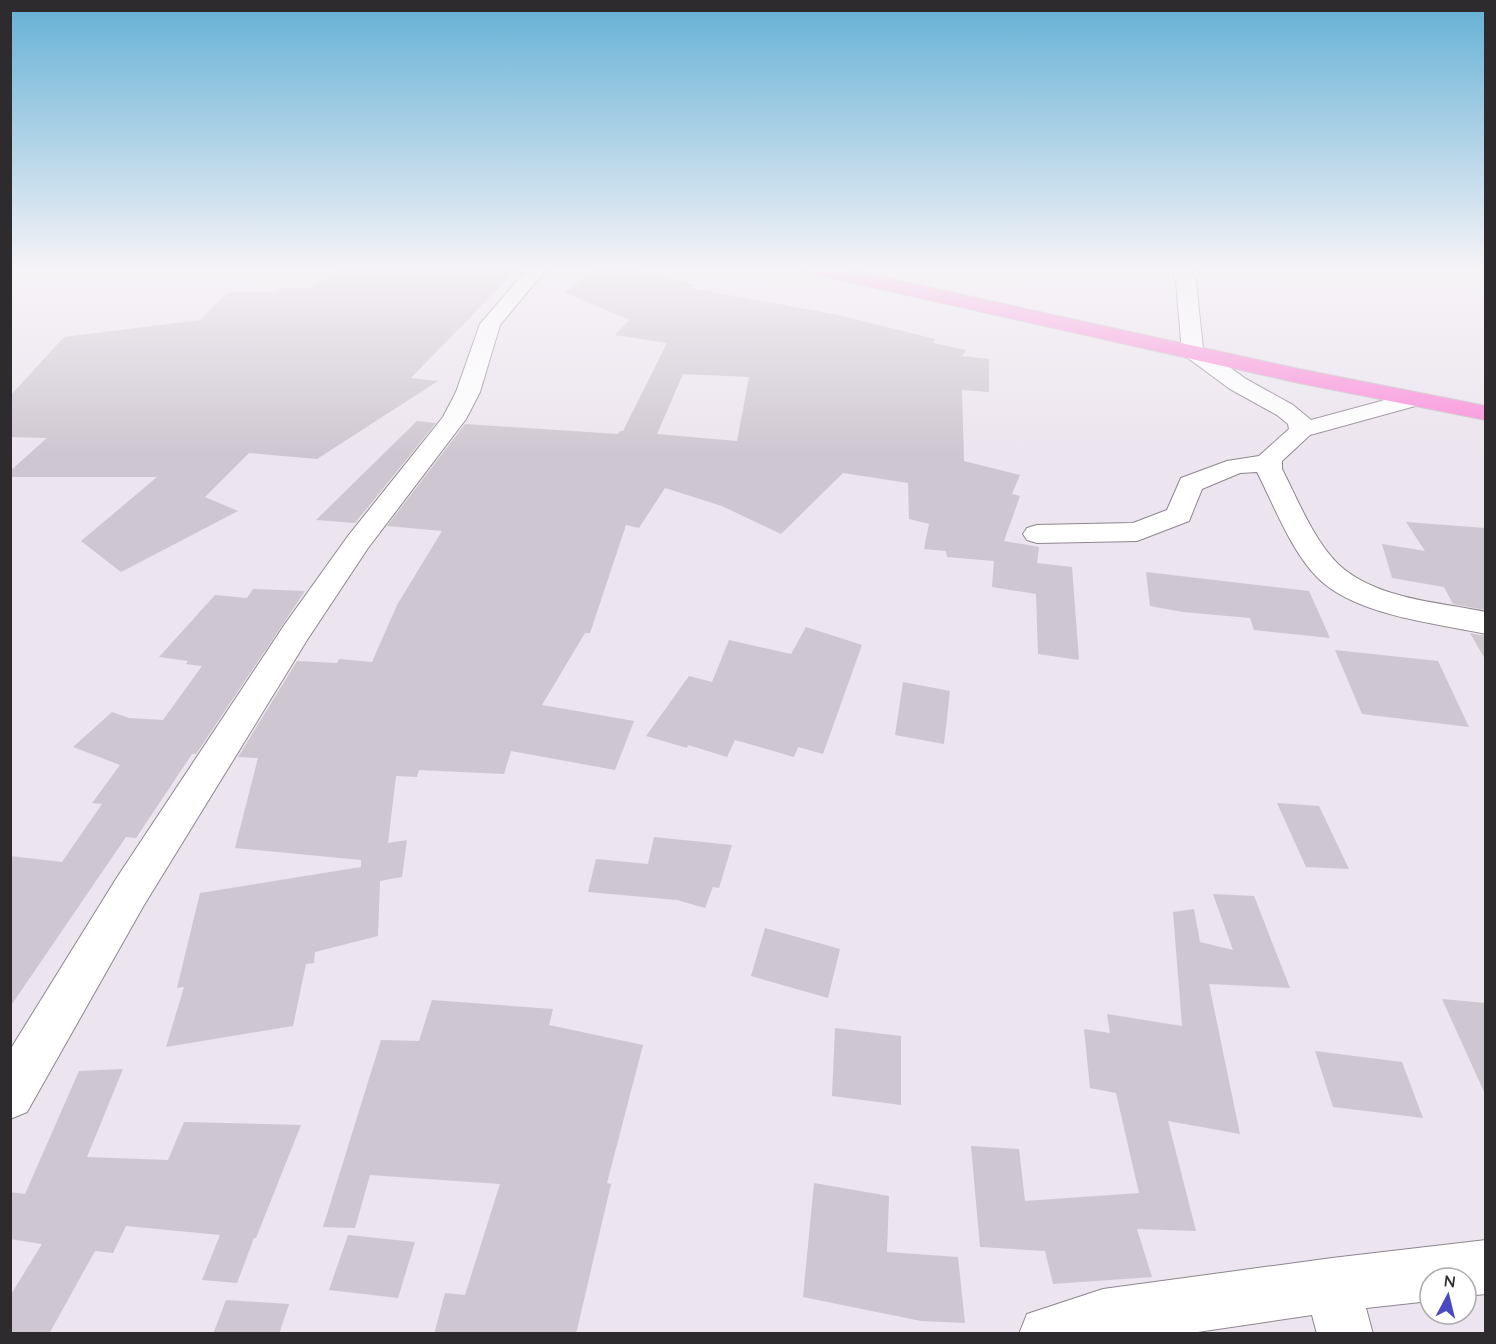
<svg xmlns="http://www.w3.org/2000/svg" width="1496" height="1344" font-family="Quicksand,sans-serif">
	<rect width="100%" height="100%" fill="#ece4ee"/>
	<path fill="#cec6d0" fill-rule="evenodd" d="M348,267H519L411,378L438,381L317,459L249,453L205,497L238,511L121,572L81,541L157,477H10V471L47,438L10,437V396L64,337L200,320L228,292H276L282,288H310Z
		M602,267L633,270L696,285L691,288L838,315L935,339L933,343L966,350L962,356L989,359V392L962,390L964,461L1020,475L1012,494L1020,496L1004,541L1039,547L1037,563L1072,567L1079,660L1038,654L1036,594L992,587L994,561L947,557L946,551L924,549L929,524L909,519L908,483L843,473L781,534L722,506L665,488L639,528L626,525L590,633H585L542,705L634,721L615,770L511,751L504,774L419,770L417,777L396,776L388,843L407,840L402,877L380,881L378,936L315,952L314,963L306,964L293,1026L166,1047L184,987L177,988L200,893L361,867V860L235,848L258,758L238,757L297,661L337,663L339,659L372,662L397,605L442,531L387,526L465,424L618,434L620,431H623L667,343L615,335L629,320L564,292ZM683,374L749,377L737,441L657,434Z
		M417,421L436,423L355,523L316,520Z
		M1406,522L1485,528V610L1453,604L1444,587L1392,578L1382,544L1425,551Z
		M1146,572L1309,591L1330,638L1254,630L1250,618L1183,612L1150,606Z
		M253,589L305,591L196,754H192L136,838L126,837L10,1007V856L62,862L102,804L92,803L120,765L73,747L112,712L129,718L163,720L202,666L186,664L188,661L159,657L215,595L247,598Z
		M806,627L862,645L823,754L798,747L794,757L735,740L727,757L688,745L687,748L646,736L689,676L712,682L729,640L791,654Z
		M1470,633L1485,636V659Z
		M1335,650L1438,661L1469,727L1362,714Z
		M903,682L950,691L944,744L895,735Z
		M1277,803L1319,806L1349,869L1306,867Z
		M654,837L732,845L719,888L713,887L705,908L677,900L588,892L596,859L648,864Z
		M1213,894L1254,896L1290,988L1209,984L1240,1134L1168,1121L1196,1231L1137,1229L1152,1277L1053,1284L1045,1251L980,1247L971,1146L1019,1149L1025,1201L1139,1193L1116,1093L1090,1088L1084,1029L1110,1033L1107,1014L1182,1026L1173,912L1194,909L1200,942L1233,950Z
		M765,928L840,949L828,998L751,976Z
		M1442,999L1485,1003V1094Z
		M432,1000L553,1009L549,1025L643,1045L607,1183L611,1184L576,1334H434L445,1293L465,1295L500,1184L370,1175L355,1228L323,1227L381,1040L419,1041Z
		M835,1028L901,1036V1105L832,1096Z
		M1315,1051L1402,1062L1423,1118L1333,1107Z
		M123,1069L87,1157L168,1160L184,1122L301,1125L256,1238H254L237,1283L202,1280L220,1235L126,1226L113,1253L95,1251L49,1334H10V1296L42,1244L10,1239V1192L25,1194L79,1071Z
		M814,1183L889,1196L887,1252L958,1257L965,1323L921,1321L803,1297Z
		M348,1235L415,1242L398,1298L329,1290Z
		M226,1300L289,1304L279,1334H213Z"/>
	<g fill="none" stroke-linecap="round" stroke-linejoin="round">
		<g stroke="#8e868f" stroke-width="2">
			<path id="street" d="M529,267H548L500,325L480,392L466,419L368,548L307,640L144,905L27,1112L10,1119V1050L116,879L285,624L348,536L443,417L456,392L480,324Z
				M1172,267H1190L1196,282L1203,348L1246,379L1293,405L1311,420L1411,393L1419,395L1423,400L1419,405L1310,435L1282,461V469C1298,500 1313,539 1338,564C1375,599 1438,602 1486,612V634C1435,623 1359,616 1320,580C1292,554 1274,505 1257,472L1240,473L1202,489L1189,521L1137,541L1037,543L1027,540L1023,534L1027,528L1037,525L1133,523L1167,510L1181,478L1227,461L1259,456L1289,429L1288,424L1277,415L1230,389L1185,356L1182,351L1176,282Z
				M1486,1240V1294L1466,1296V1278H1430V1301L1366,1308L1373,1334H1317L1312,1315L1184,1334H1019L1027,1314L1103,1289L1332,1258Z"/>
		</g>
		<g stroke="#c4c4c5" stroke-width="2">
			<path id="highway" d="M800,267H836L1299,369L1486,406V420L1299,383L809,273L802,271Z"/>
		</g>
		<use href="#street" fill="#fff" fill-rule="evenodd"/>
		<use href="#highway" fill="#fb8bd8" fill-rule="evenodd"/>
	</g>
	<linearGradient id="sky" x2="0" y2="1"><stop stop-color="#63b0d5"/><stop offset="0.59" stop-color="#f6f3f7"/><stop offset="1" stop-color="#f6f3f7" stop-opacity="0"/></linearGradient>
	<rect width="1496" height="456" fill="url(#sky)"/>
	<rect width="1496" height="1344" fill="none" stroke="#2e2b2f" stroke-width="24"/>
	<g transform="translate(1448 1296) rotate(7)"><circle r="28" fill="#ffffff" stroke="#abaaac" stroke-width="1.5"/>
	<path d="M0-4.5L10 22L0 15L-10 22Z" fill="#4a4ac0"/>
	<text y="-9" font-size="16" font-weight="bold" text-anchor="middle" fill="#2e2b2f">N</text>
	</g>
</svg>
